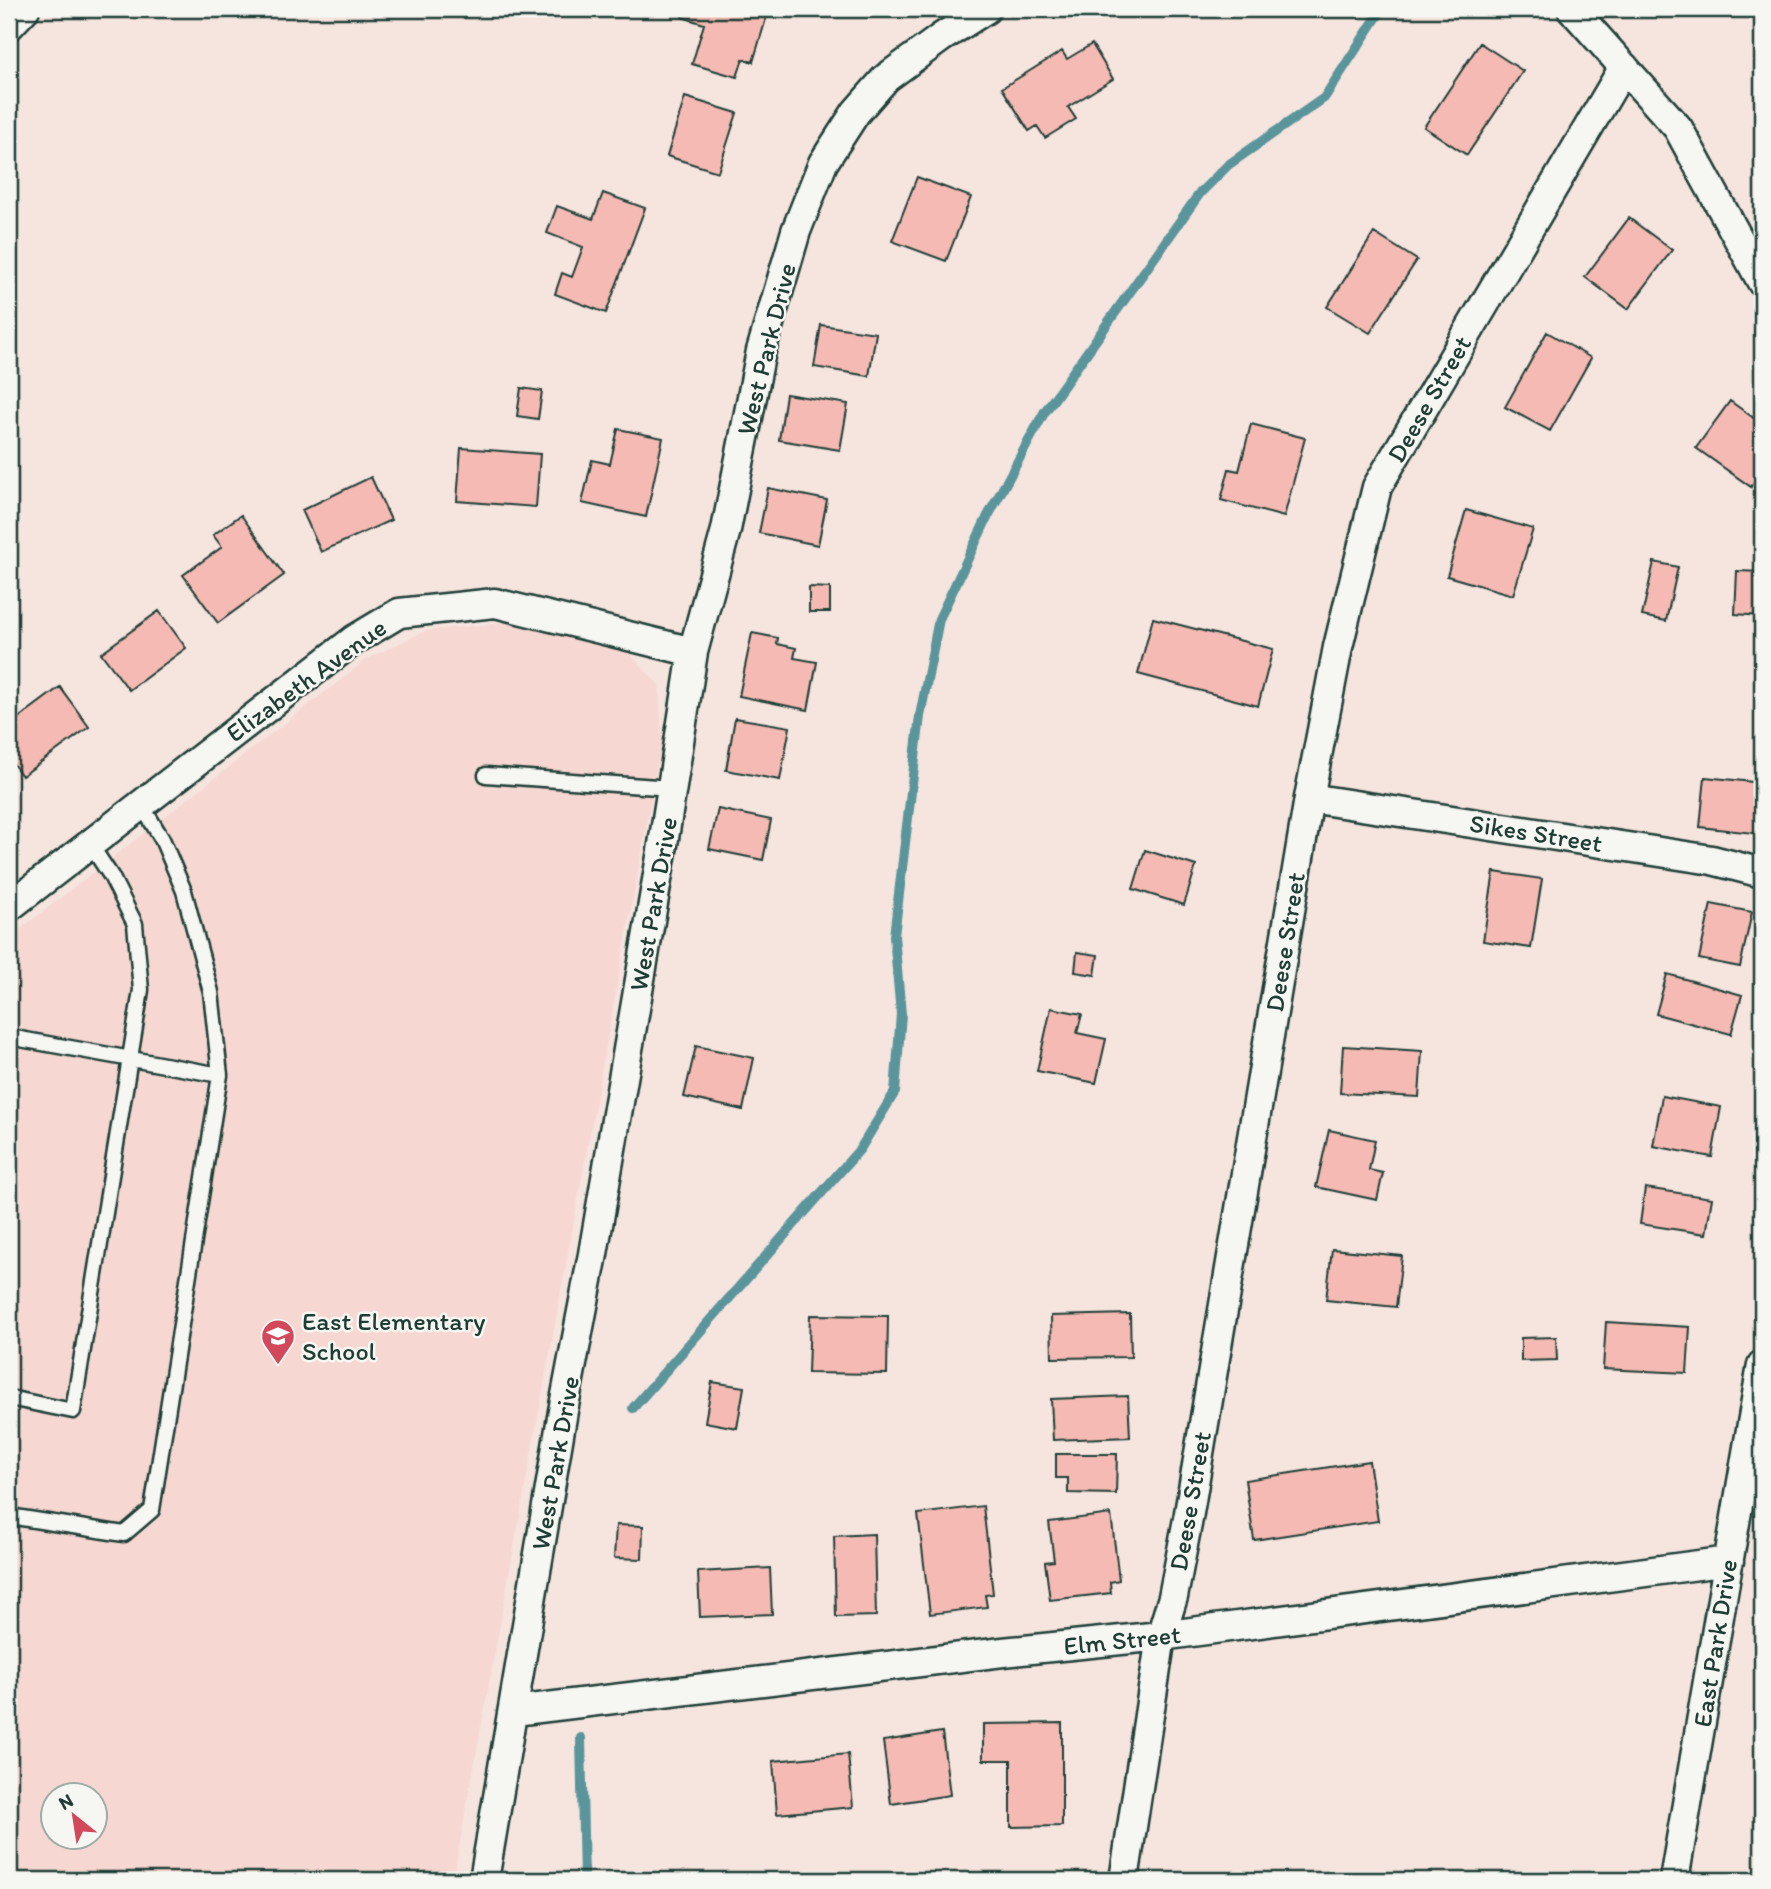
<svg xmlns="http://www.w3.org/2000/svg" width="1771" height="1889" font-family="Itim,sans-serif">
	<rect width="100%" height="100%" fill="#f6e4df"/>
	<filter id="ink" filterUnits="userSpaceOnUse"><feTurbulence type="fractalNoise" baseFrequency=".0143" numOctaves="2"/><feDisplacementMap in="SourceGraphic" scale="14" xChannelSelector="R" yChannelSelector="G"/><feConvolveMatrix kernelMatrix="1 2 1 2 8 2 1 2 1" color-interpolation-filters="sRGB"/></filter>
	<g filter="url(#ink)">
		<path fill="#f6d7d2" fill-rule="evenodd" d="M520,621L630,654L659,685L662,740L453,1880H9V938L369,658L425,631ZM52,1794H94V1836H52Z"/>
		<g fill="none" stroke-linecap="round" stroke-linejoin="round">
			<path stroke="#5a959b" stroke-width="10" d="M633,1408L860,1149L895,1092L901,1014L894,936L920,716L939,619L988,516L1044,413L1200,193L1228,165L1324,98L1382,9
				M581,1738L584,1880"/>
		</g>
		<path fill="#f6bab4" stroke="#1f3d34" stroke-width="2" d="M600,9H621L619,16L599,12Z
			M684,9H769L753,62L743,59L737,77L692,64L704,24L682,17Z
			M1480,43L1523,71L1467,155L1424,127Z
			M1092,44L1113,79L1068,107L1076,119L1045,138L1037,126L1029,131L1002,88L1062,51L1067,59Z
			M685,97L737,113L718,172L667,156Z
			M917,177L971,197L946,261L892,241Z
			M603,193L645,208L606,313L555,294L562,273L572,277L583,247L547,233L557,206L593,219Z
			M1629,218L1672,250L1628,309L1585,277Z
			M1374,233L1417,260L1370,333L1327,307Z
			M821,325L876,333L869,376L814,367Z
			M1547,332L1591,358L1550,431L1505,407Z
			M521,388L542,391L538,419L517,416Z
			M786,394L848,404L840,450L779,440Z
			M1730,401L1762,424V471L1751,487L1696,448Z
			M1251,424L1305,438L1284,517L1221,500L1229,469L1239,471Z
			M618,429L663,438L646,517L582,503L592,460L610,464Z
			M461,448L540,454L536,507L457,501Z
			M371,477L391,520L321,552L302,510Z
			M768,488L827,500L818,545L759,533Z
			M1466,510L1533,529L1513,595L1447,576Z
			M241,515L284,575L218,623L183,575L222,547L213,535Z
			M1654,562L1678,567L1666,621L1642,616Z
			M1737,571L1762,572V616L1735,614Z
			M809,587L830,588V612H809Z
			M159,611L186,648L129,690L101,653Z
			M1153,618L1273,649L1258,706L1138,674Z
			M752,633L778,638L777,644L796,648L794,658L817,662L808,710L739,696Z
			M60,687L89,727L22,776L9,758V725Z
			M735,718L790,727L780,780L726,770Z
			M1705,777L1762,783V834L1700,827Z
			M718,809L771,820L763,860L709,849Z
			M1145,850L1196,866L1184,905L1133,889Z
			M1494,872L1542,879L1531,948L1483,941Z
			M1711,904L1752,912L1740,967L1699,959Z
			M1077,952L1098,955L1095,975L1075,972Z
			M1667,974L1742,995L1731,1034L1656,1014Z
			M1051,1008L1082,1014L1077,1033L1106,1039L1096,1083L1037,1071Z
			M696,1046L754,1058L743,1110L684,1097Z
			M1343,1046L1422,1051L1419,1097L1340,1093Z
			M1662,1096L1721,1107L1712,1157L1653,1146Z
			M1329,1130L1375,1140L1369,1170L1383,1173L1377,1200L1316,1187Z
			M1645,1188L1712,1198L1706,1234L1640,1224Z
			M1332,1249L1402,1256L1396,1307L1326,1300Z
			M1130,1314L1131,1357L1052,1358L1051,1316Z
			M810,1315L888,1316L887,1374L808,1373Z
			M1606,1322L1690,1327L1687,1373L1603,1369Z
			M1556,1337L1557,1360L1521,1361V1338Z
			M712,1382L744,1387L737,1428L705,1422Z
			M1128,1396L1130,1437L1053,1440L1051,1399Z
			M1056,1454H1117L1116,1494L1068,1493V1478H1056Z
			M1369,1461L1378,1521L1254,1540L1245,1480Z
			M983,1506L993,1594L985,1595L987,1607L930,1614L918,1514Z
			M1111,1514L1119,1580L1110,1582L1111,1593L1050,1600L1045,1562L1054,1561L1049,1522Z
			M616,1525L643,1526L642,1559L614,1558Z
			M874,1534L876,1616L836,1617L834,1536Z
			M770,1568L772,1614L700,1617L698,1572Z
			M1062,1723V1826L1011,1827V1760H983V1724Z
			M942,1732L950,1795L891,1804L883,1741Z
			M848,1754L853,1807L777,1814L773,1761Z"/>
		<g fill="none" stroke-linecap="round" stroke-linejoin="round">
			<g stroke="#1f3d34" stroke-width="19">
				<path id="service" d="M486,775L672,788
					M141,804L162,839L184,891L211,992L220,1075
					M9,1037L220,1075L152,1510L124,1534L9,1516
					M9,1398L73,1411L141,990L135,924L111,876L90,844"/>
			</g>
			<g stroke="#1f3d34" stroke-width="33">
				<path id="minor" d="M1572,9L1678,128L1762,282
					M9,26L25,9
					M1309,798L1712,860L1762,873
					M9,907L354,640L399,613L495,603L693,652
					M514,1711L1003,1652L1161,1636L1729,1561
					M484,1880L563,1411L593,1254L662,851L693,652L726,530L761,351L796,231L823,163L856,112L886,78L942,37L986,9
					M1124,1880L1161,1636L1173,1597L1188,1519L1309,798L1338,647L1377,487L1624,67
					M1674,1880L1762,1365"/>
			</g>
			<use href="#service" stroke="#f6f6f2" stroke-width="14"/>
			<use href="#minor" stroke="#f6f6f2" stroke-width="28"/>
		</g>
	</g>
	<defs>
		<g id="school-pin" transform="scale(1.75)"><path d="M0 17L-7.5 6A9.5 9.5 0 1 1 7.5 6Z" fill="#d1495b" stroke="#f6f6f2"/><path d="M0-5L7-2L0 1L-7-2ZM-4 1L0 2.5L4 1V4Q0 6-4 4Z" fill="#fff"/></g>
	</defs>
	<g fill-rule="evenodd">
		<use href="#school-pin" x="278" y="1336"/>
	</g>
	<g text-anchor="middle" dominant-baseline="central" stroke-width="5" stroke-linejoin="round" paint-order="stroke">
		<g font-size="26" fill="#1f3d34" stroke="#f6f6f2">
			<text transform="translate(766 349) rotate(-76)">West Park Drive</text>
			<text transform="translate(1429 399) rotate(-60)">Deese Street</text>
			<text transform="translate(306 680) rotate(-36)">Elizabeth Avenue</text>
			<text transform="translate(1536 833) rotate(9)">Sikes Street</text>
			<text transform="translate(653 904) rotate(-80)">West Park Drive</text>
			<text transform="translate(1285 942) rotate(-81)">Deese Street</text>
			<text transform="translate(555 1463) rotate(-80)">West Park Drive</text>
			<text transform="translate(1190 1501) rotate(-80)">Deese Street</text>
			<text transform="translate(1122 1640) rotate(-6)">Elm Street</text>
			<text transform="translate(1715 1643) rotate(-81)">East Park Drive</text>
		</g>
		<g font-size="26" fill="#1f3d34" stroke="#f6f6f2" text-anchor="start">
			<text x="302" y="1321">East Elementary<tspan x="302" dy="30">School</tspan></text>
		</g>
	</g>
	<rect width="1771" height="1889" fill="none" stroke="#f6f6f2" stroke-width="35"/>
	<rect x="18" y="18" width="1736" height="1854" fill="none" stroke="#1f3d34" stroke-width="2.5" filter="url(#ink)"/>
	<g transform="translate(74 1816) rotate(330)"><circle r="33" fill="#f6f6f2" stroke="#a0aca6" stroke-width="2"/>
	<path d="M0-5L12 26L0 18L-12 26Z" fill="#d1495b"/>
	<text y="-10" font-size="19" font-weight="bold" text-anchor="middle" fill="#1f3d34">N</text>
	</g>
</svg>
